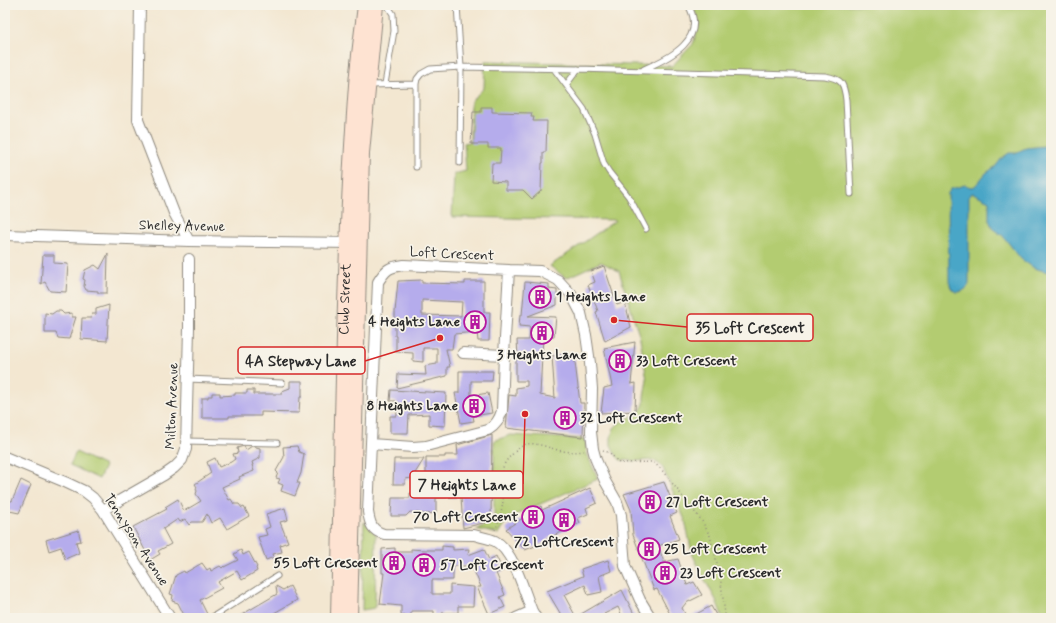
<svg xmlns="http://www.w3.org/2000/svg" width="1056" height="623" font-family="Mynerve,sans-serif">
	<rect width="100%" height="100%" fill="#f7f3e8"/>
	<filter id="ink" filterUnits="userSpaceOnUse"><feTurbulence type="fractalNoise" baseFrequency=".025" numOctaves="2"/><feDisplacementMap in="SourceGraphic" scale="8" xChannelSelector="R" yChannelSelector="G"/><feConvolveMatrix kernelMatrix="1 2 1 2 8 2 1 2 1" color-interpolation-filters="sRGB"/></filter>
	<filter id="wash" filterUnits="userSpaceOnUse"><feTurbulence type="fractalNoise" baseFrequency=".012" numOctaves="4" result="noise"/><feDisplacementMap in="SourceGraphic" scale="16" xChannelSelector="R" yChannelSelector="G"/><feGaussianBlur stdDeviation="0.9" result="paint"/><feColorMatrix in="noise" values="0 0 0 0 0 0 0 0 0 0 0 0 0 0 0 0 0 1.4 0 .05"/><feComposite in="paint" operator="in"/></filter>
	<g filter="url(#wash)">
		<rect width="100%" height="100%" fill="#f3e7d1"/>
		<path fill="#b3cc71" stroke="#6f7c4e" d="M693,5H1051V618H723L716,600L701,573L692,553L685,520L662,466L653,460L637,461L620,460L616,455L611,445V437L614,428L619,423L639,413L644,404V397L647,380L640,338L619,271L601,262L566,278L550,266L616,220L452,217L454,174L466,171L464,143L470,142L471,101L484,88L485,61L672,66L693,44L699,24Z
			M510,435L585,439L587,454L598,479L508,518L498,534L476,529L494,521V441Z
			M76,452L105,466L99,479L70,465Z
			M364,522L376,534L375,608L362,610Z"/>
		<path fill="#48a6c7" stroke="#3a6879" d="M1045,146L1051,147V272L1044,271L1034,268L1021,259L1003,236L993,229L989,220V201L973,193L970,194L969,196V284C967,290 958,295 953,290C950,288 950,284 949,281L948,193L951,189L965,185L971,187L975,186L986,173L995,167L1002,158L1009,153H1015L1026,148Z"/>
		<g id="blocks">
			<path fill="#b5acec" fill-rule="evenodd" d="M481,107H492V112L532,113L531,117H534L533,121H547L546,152H543V163H542L541,191L532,199L523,190H506V182L491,181L492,163H500L501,148H488V144H471L473,112H481Z
				M108,254L107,293H98V291L86,290L84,286L85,280L83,279L85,270L95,265L100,269Z
				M43,255H54V263L68,264L66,292L50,291L45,282L41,284Z
				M604,266L617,305L625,302L631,327L605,341L596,312L598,311L588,285L595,282L591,271Z
				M422,280V283L465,284V281H484V312H490L489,341H478L477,332L454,334L452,349H446L450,367H447V376L397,388L398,374L426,375L425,366L437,364V348H423V362L413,361V353L396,352V336H395V312L398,281ZM422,300L462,302L461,316L422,315Z
				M525,282L549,284V289L557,290V305L528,316L556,317L554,336H543L540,395L555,398L552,356L574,354L580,403H584L583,437L506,428L509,395L516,396V388L527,386V381H516V356L518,357L517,340H529L530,327L519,326L520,315H522Z
				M109,305L107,341L81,339L82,318H91L92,314H96V309Z
				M56,311H61L64,314L72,313V317H76L69,339L58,338L56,333H45V313L52,314Z
				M635,342L631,384L636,383L635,411L601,413L604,388L612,386L604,348Z
				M459,371H493L492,381H471V396L488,393L492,413L473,416L474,421L461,423L455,393H459Z
				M290,381H302V397H300L299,413L261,412V416H229V418H202V398H208V396H212V393H220V396L235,395V393H247V390H254V394H282V391L290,388Z
				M391,390L446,393L445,426L429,425V414L409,415L408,433H390V416H397L396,401H390Z
				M492,435L491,521L463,528L461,497L436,498V513L425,514L410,512L406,516H391L392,498H410V493H424V488H426V457H445V455H458L457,445Z
				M244,446L246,450L252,446L260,448V458L252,462L253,465H252L254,471L239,477L240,479L222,487L229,500L231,499L234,504H239L242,508L244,507L249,516L227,529L220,518L211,523L207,514L202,522H192L189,525L185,519L180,522L178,519L163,529L171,544L158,551L160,554L150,560L133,527L167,509L165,507L178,499L184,511L201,501L196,494L197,491L196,489L197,487L195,484L211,473L207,462L215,458L219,467L231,462L235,459L233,454L238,453L237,448Z
				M297,446L299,452L304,454L301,473L297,483H300L295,496L281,491L283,485L278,483L280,479L276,478L278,473L276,471L284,457L283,447Z
				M394,459H424L412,478L405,479V484H393Z
				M21,480L31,485L19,513L5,510V500L12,501Z
				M664,482L677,513L670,516L679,539L658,546L664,562L678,559L687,585L694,582L702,595L686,603L682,608L687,618H672L657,589L654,590L633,535L631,510L624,494Z
				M590,488L597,503L586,508L588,514L578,518L580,523L547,539L548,541L525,550L506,529L541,506L542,510Z
				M285,508L288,520L280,522L288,542L280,545L282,552L273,554L274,557L266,560L258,537L267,535L265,529L270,527L266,514Z
				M78,530L81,541L76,542L79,553L65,559L61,547L49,551L46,540Z
				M442,546L453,547V550L469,549L468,555L484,549L489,560L496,556L503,571L496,573L505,595L500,597L505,607L489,614L477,587H481L472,566H453V580H432V594H450V585L474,587L473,606H458V613H442V615H434V611H411V616L401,615V606L380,604L384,573H382V549L395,548V552H411V549L424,550H442Z
				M241,550L243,555L249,552L257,567L256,568L257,571L242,580L237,571L218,582L222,588L200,600L207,614L198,618H190L189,615L185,617L178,603L172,601L173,595L170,594L176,575L184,571L185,573L202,563L207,570L210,568L211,571L220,566L222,568L224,566V567L238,560L234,554Z
				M608,560L611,571L599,576L602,592L588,595L585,585L564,595L576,617L622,590L635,616L631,618H623L618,607L604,614L607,618H563L547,591L583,576L581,569Z
				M276,586L283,590L290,586L297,600L274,613L277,618H236L277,594Z
				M711,606L716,615L711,618H689Z"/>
		</g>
	</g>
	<g filter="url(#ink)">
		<use href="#blocks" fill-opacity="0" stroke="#8f897e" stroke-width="1"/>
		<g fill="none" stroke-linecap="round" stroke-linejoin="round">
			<g stroke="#8f897e" stroke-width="7">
				<path id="lane" d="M457,5L461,67L460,163
					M554,69L584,109L595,134L604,164L609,172L629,197L646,229
					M644,69C670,58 708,39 688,5
					M385,84L394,31L393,14L387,5
					M369,85L416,84
					M566,85L578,69
					M416,167V84L417,79L421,74L430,69L461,67L578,69L825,76C842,79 844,83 846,100L851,194
					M187,379L282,383
					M186,441L277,443
					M211,618L277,576"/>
			</g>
			<g stroke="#8f897e" stroke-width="12">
				<path id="street" d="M140,5L138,120L174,213L189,241
					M5,235L189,241L353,243
					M463,353L504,355
					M371,444L413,447L426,446L488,430C496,425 499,420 502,411L504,355L509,270
					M5,457L65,482L84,491L93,498L103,510L170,618
					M103,510L164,475L174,468L182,460L186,449L189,328V259
					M516,618L532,611
					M536,618L532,611C524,592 514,551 495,541C489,538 481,537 474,535L384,534C372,531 370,524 368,512L378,282C386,269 389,267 404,265L509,270L540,271L558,280L571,294L581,313L586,335L590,363L592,389L591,432L593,449L596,460L605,481L617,502L621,515L625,566L640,600L651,618"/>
			</g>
			<g stroke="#8f897e" stroke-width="16">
				<g id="secondary">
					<path id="s1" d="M338,618C342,440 343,262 356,85C358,58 362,32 365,5"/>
					<path d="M350,618L362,153L376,5"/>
				</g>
			</g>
			<path stroke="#8f897e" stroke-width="1.5" stroke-dasharray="1 3" stroke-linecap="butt" d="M603,450L610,453L619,463L653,462L661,469L702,521L710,536L720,575L725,614L724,618
				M495,530C502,516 504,499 504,483C503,476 501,471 504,465C506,459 520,446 526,444C536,442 552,449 562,451C570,452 576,452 584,451"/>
			<use href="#lane" stroke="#fff" stroke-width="5"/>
			<use href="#street" stroke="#fff" stroke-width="10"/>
			<use href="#secondary" stroke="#fee3d2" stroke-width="14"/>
		</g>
	</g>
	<defs>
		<g id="building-ring" transform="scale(1.15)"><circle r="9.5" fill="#f7f3e8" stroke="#b5179e" stroke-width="1.5"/><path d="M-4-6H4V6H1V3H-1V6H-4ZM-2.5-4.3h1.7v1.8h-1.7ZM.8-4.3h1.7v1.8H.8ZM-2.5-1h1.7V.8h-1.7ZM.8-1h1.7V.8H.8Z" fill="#b5179e"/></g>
	</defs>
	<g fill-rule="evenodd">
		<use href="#building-ring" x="540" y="297"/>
		<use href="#building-ring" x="475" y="322"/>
		<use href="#building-ring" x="542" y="333"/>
		<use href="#building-ring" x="620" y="361"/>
		<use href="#building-ring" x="474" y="406"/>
		<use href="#building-ring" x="565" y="418"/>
		<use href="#building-ring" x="650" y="502"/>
		<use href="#building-ring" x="533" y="517"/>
		<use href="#building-ring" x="564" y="520"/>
		<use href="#building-ring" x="649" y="549"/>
		<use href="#building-ring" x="394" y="563"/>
		<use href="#building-ring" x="424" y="565"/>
		<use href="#building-ring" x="665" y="573"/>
	</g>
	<g text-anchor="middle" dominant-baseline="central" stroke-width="3.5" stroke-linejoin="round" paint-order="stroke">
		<g font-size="14" fill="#2b2b2b" stroke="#f7f3e8">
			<text transform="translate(182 226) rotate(1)">Shelley Avenue</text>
			<text transform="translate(452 254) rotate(3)">Loft Crescent</text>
			<text stroke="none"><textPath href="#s1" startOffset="319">Club Street</textPath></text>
			<text transform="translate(172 406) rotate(-88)">Milton Avenue</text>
			<text transform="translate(136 540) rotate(57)">Tennyson Avenue</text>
		</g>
		<g font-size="14" font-weight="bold" fill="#2b2b2b" stroke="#f7f3e8" text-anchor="start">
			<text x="556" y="297">1 Heights Lane</text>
			<text x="460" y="322" text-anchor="end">4 Heights Lane</text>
			<text x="542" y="355" text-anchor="middle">3 Heights Lane</text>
			<text x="636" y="361">33 Loft Crescent</text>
			<text x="458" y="406" text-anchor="end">8 Heights Lane</text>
			<text x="580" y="418">32 Loft Crescent</text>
			<text x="666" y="502">27 Loft Crescent</text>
			<text x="518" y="517" text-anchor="end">70 Loft Crescent</text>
			<text x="564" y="542" text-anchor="middle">72 LoftCrescent</text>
			<text x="664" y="549">25 Loft Crescent</text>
			<text x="378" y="563" text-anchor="end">55 Loft Crescent</text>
			<text x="440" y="565">57 Loft Crescent</text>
			<text x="680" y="573">23 Loft Crescent</text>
		</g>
	</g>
	<path fill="none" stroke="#d62828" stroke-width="1.5" d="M614 320L687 327M440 338L365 361M525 414L523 484"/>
	<g fill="#d62828" stroke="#f7f3e8" stroke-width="1.5">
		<circle cx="614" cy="320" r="4"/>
		<circle cx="440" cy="338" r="4"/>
		<circle cx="525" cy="414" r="4"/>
	</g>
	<g fill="#f7f3e8" stroke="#d62828" stroke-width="1.5">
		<rect x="687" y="314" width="126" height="27" rx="4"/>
		<rect x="238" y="347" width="127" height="27" rx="4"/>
		<rect x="410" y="471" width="113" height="27" rx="4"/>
	</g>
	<g font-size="15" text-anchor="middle" font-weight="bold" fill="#2b2b2b">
		<text x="750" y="333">35 Loft Crescent</text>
		<text x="301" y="366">4A Stepway Lane</text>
		<text x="467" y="490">7 Heights Lane</text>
	</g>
	<rect width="1056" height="623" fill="none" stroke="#f7f3e8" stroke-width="20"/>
</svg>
